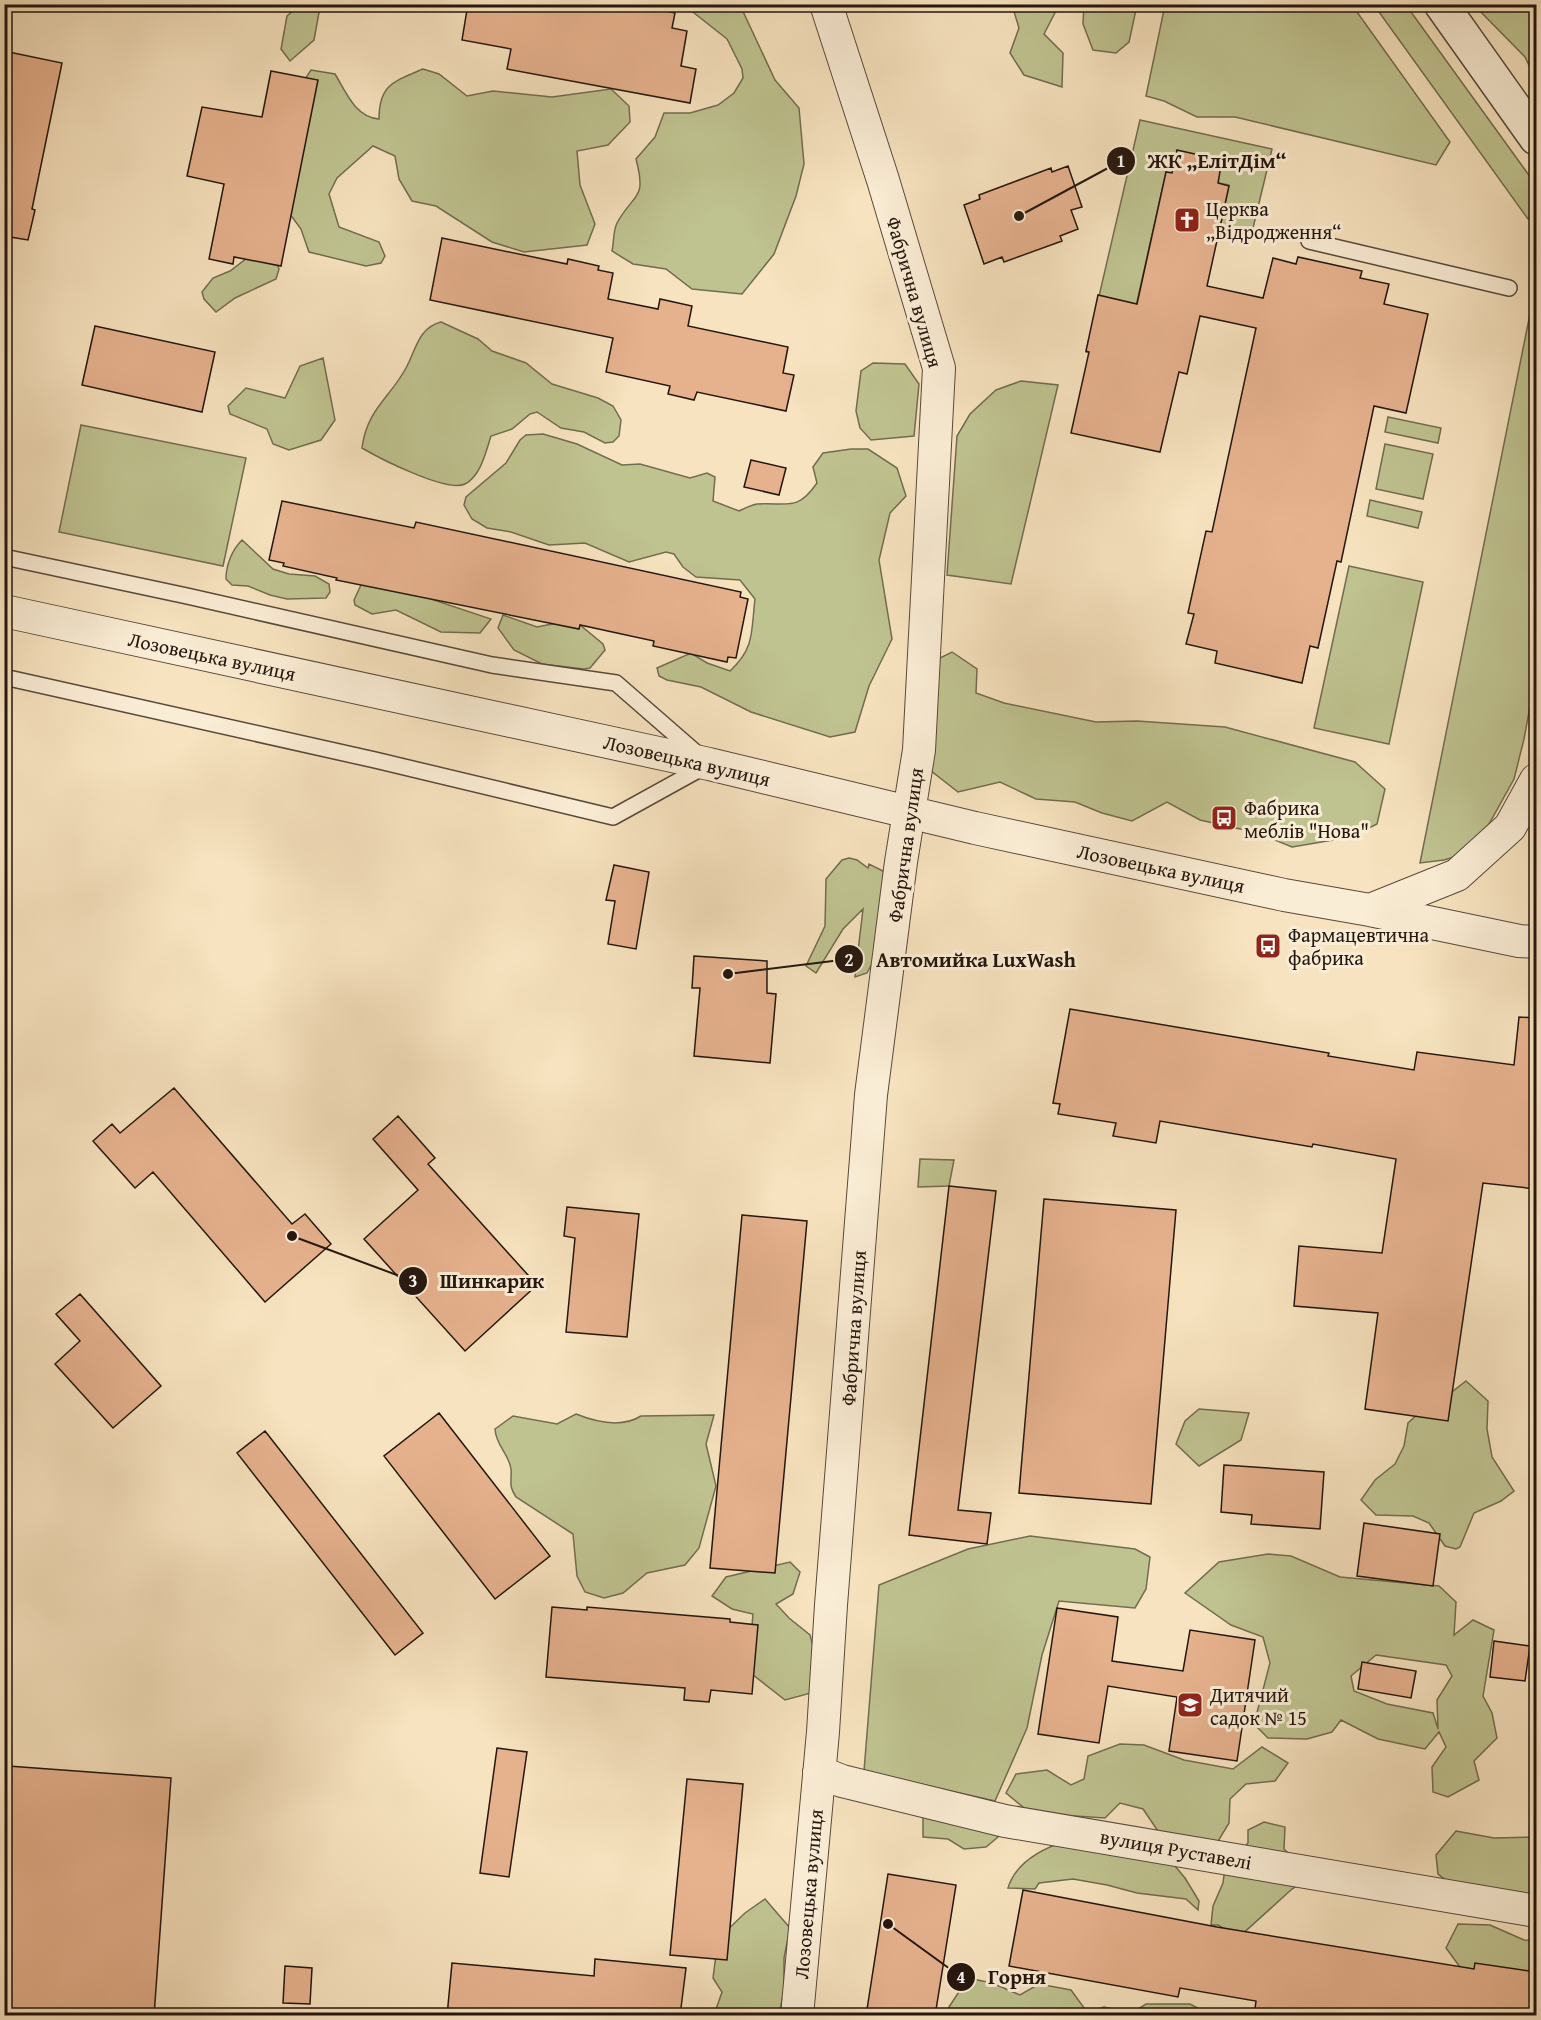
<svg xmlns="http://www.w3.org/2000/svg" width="1541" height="2020" font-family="'Gentium Book Plus',serif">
	<rect width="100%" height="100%" fill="#f7e3bf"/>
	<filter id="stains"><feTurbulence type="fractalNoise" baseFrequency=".00333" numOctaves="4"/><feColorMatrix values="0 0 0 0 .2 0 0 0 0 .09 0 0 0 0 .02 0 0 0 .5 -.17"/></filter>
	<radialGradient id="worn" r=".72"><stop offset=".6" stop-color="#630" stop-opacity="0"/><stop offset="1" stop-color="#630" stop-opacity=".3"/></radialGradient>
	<path fill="#bfc390" stroke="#726c50" stroke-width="1.5" fill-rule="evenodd" d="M300,5H318L320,7L314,40L290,61L281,49L287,16Z
		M684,5H740L775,80L799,108L804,164L796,196L774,254L742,294L692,289L666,269L633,264L612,251C614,243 613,231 617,223C634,192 647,201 636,159L655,137L664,113H690L718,105L734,93L743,78L742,69L727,39Z
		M1012,5H1059L1044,34L1063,53L1062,87L1024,75L1010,53L1019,28Z
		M1084,5H1137L1129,42L1116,53L1093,50L1083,24Z
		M1165,5H1352L1450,142L1436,165L1235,117H1197L1164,101L1146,96Z
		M1374,5H1406L1536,185V214L1528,219Z
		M1474,5H1536V80L1525,57Z
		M423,69L439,74L467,96L493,91L552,97L611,89L629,106L630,122L608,145L577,151L580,185L595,224L587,245L524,252L492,242L436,206L412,201L399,179L395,156L373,146L337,178L329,194L339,227L379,242L385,256L381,263L366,266L309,252L301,229L281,202L301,85L311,70L335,74C346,92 355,117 379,119C379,84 395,81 423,69Z
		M1140,120L1272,149L1252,232L1218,236L1229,185L1166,172L1124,360L1086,352Z
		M251,255L275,259L279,269L276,279L235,298L216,312L204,299L202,292L213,278L230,271Z
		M1536,284V674L1524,739L1514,779L1489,824L1464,854L1444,860L1420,863Z
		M441,322L478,339L492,351L526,363L552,384L598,398L613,406L621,420L619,436L613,442L605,443L584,432L561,428L537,412L530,414L512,429L491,436C486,451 481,476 465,484C447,493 379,458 362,448C367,409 390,398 406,368C416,350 418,328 441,322Z
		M323,358L335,420L321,440L289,450L273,444L267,429L230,414L228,406L246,388L285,398L300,366Z
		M873,363L905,364L919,384L914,436L871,440L860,428L856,411L861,371Z
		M1021,381L1058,385L1011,584L947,575L957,436L970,414L996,390Z
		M1388,417L1441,428L1438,443L1385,432Z
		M81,425L246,458L223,566L59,532Z
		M543,434L577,444L622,465L640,464L690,478L707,473L715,477L713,501L739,511C745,508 751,505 757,504C788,502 797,512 817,483L813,467L823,453L851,449H868L897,468L906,496L890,513L879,560L892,639L869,686L855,732L830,737L751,712L701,687L667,680L659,676L657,668L691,653L707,663L730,671C755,648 751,632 755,599L740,580L696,577L683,567L674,554L666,552L629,562L585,543L549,545L511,532L487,528L472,519L464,505L466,497L506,463L520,440L526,435Z
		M1385,444L1433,454L1423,499L1376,489Z
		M1370,500L1422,512L1418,528L1367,516Z
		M242,540L273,569L289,574L315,576L329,584L330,592L326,598L287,599L270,595L248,586L232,585L226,579C226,565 232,550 242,540Z
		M1349,566L1423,582L1389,744L1314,728Z
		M361,585L392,586L491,619L480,633L441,632L396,610L372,614L355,605L354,600Z
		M503,615L537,627L562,622L580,625L603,644L605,650L590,668L584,669L542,664L514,650L498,628Z
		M952,652L977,669L976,693L1004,703L1096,722L1137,721L1225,727L1355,762L1385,789L1377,824L1351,837L1292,847L1258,833L1200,820L1167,802L1132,821L1102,813L1075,802L1036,799L1000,782L958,792L930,770L926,665Z
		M849,858L857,860L868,868L869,864L885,872L874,960L867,973L855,977L863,909L843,929L816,973L806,966L825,926L826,879L842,860Z
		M920,1159L954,1160L949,1186L918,1187Z
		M1466,1381L1488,1401L1487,1429L1492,1457L1514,1491L1501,1501L1474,1513L1460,1547L1456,1549L1445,1546L1429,1523L1413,1516L1376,1515L1361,1500L1375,1480L1395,1464L1404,1446L1408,1423L1429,1404L1453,1391Z
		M1199,1409L1249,1413L1241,1440L1199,1466L1176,1444L1185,1421Z
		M576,1414C596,1422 622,1428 641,1416L714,1415L706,1444L716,1486L699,1548L685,1565L647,1573L623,1593L604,1598L585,1592L577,1576L573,1534L516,1497C508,1485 512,1482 511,1469C509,1454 496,1446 495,1429L513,1416L557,1424Z
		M1030,1536L1135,1549L1150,1557L1146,1589L1135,1608L1059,1601L1042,1655L1027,1728L995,1801L864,1771L879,1585L968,1549Z
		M1268,1554L1291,1556L1340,1577L1439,1586L1456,1602L1454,1635L1473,1620L1494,1630L1483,1696L1492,1713L1497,1738L1474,1761L1479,1780L1448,1797L1433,1792L1432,1767L1446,1747L1439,1732L1425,1749L1378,1739L1341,1720L1332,1732L1307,1739L1268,1738L1254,1724L1270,1663L1263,1637L1231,1625L1185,1593L1219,1562ZM1376,1655L1446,1665L1452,1676L1437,1700L1438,1729L1433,1713L1387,1704L1354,1691L1351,1676Z
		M790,1562L800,1572L793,1594L776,1604L789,1618L810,1635L819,1669L811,1693L785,1700L748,1671L753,1614L732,1609L712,1596L726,1577Z
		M1120,1744L1144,1745L1184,1760L1233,1769L1262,1747L1288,1763L1275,1781L1246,1784L1230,1799L1229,1823L1217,1843L1160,1834L1143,1809L1120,1803L1105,1818L1030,1813L1006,1793L1016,1774L1047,1770L1071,1785L1084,1779L1088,1756Z
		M923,1816L995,1826L998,1837L986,1847L964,1849L948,1839L923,1837Z
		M1264,1822L1285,1827L1284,1849L1312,1876L1292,1889L1239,1937L1218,1925H1211L1213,1906L1223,1883L1225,1867L1248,1843V1830Z
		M1456,1831L1494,1838L1536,1837V1915L1474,1902L1438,1874L1436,1855Z
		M1066,1841L1170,1860L1185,1878L1199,1901L1198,1910L1186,1899L1137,1893L1107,1885L1073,1879L1039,1883L1035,1889L1008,1888C1016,1862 1041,1849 1066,1841Z
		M765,1899L790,1928L784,1958V1990L779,2015H714L722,1992L713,1978L718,1939L745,1913Z
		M1458,1924L1490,1925L1524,1940L1536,1941V1981L1460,1967L1446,1948Z
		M968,1978L992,1983L1020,1995L1039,1984L1071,1990L1087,2012L1104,2007L1132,2013L1146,2004H1190L1211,2015H951L949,2007Z"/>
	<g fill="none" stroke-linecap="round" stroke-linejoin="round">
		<path stroke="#6e7a75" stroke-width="9" d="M1534,451L1536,448"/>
	</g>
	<path fill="#e6b28e" stroke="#24160f" stroke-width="1.5" d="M468,4H653L652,8L675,13L672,28L687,31L681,66L696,69L690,103L507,69L511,49L462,40Z
		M4,51L62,63L32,209L35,210L28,240L4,236Z
		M271,71L318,80L281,266L234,257L233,264L209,259L224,184L187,176L202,107L262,117Z
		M1177,150L1222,160L1218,183L1229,186L1207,286L1263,298L1273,258L1296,264L1298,257L1362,271L1360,278L1389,284L1384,304L1428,314L1406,413L1374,406L1341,562L1337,561L1318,648L1310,646L1302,683L1215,663L1217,651L1186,644L1194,614L1188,613L1206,531L1212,532L1256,328L1200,316L1187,374L1179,372L1160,452L1071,433L1089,352L1086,351L1098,295L1137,304L1166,172L1172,173Z
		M1068,166L1082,207L1071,210L1078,229L1060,236L1062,241L1004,262L1002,257L984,264L964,205L980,199L979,195L1051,168L1052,172Z
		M442,238L567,264L568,259L599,266L598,270L613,273L608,299L658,309L660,299L692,306L688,326L788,347L783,373L794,375L786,411L697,392L694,400L668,394L670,386L606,372L613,338L430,300Z
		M95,326L215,352L202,412L82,385Z
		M751,460L786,468L779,495L744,487Z
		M282,501L414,528L416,522L741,592L740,597L748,599L736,658L728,657L727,662L653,646L654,641L580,625L579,629L336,580L337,578L283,566L284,563L269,560Z
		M614,865L649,872L636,949L608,944L615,901L606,900Z
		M694,956L767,961V993L776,994L770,1063L694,1056L700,988H692Z
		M1070,1009L1329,1053L1328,1056L1414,1070L1417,1052L1514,1065L1519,1017L1536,1018V1189L1483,1183L1448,1421L1365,1409L1378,1313L1294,1306L1299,1246L1382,1253L1396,1159L1313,1144L1312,1147L1160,1121L1156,1143L1113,1136L1116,1123L1058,1114L1060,1104L1053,1103Z
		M174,1088L292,1224L305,1214L331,1244L265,1302L153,1172L135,1188L93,1141L112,1124L120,1133Z
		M398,1116L435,1158L428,1164L537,1285L465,1351L364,1239L418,1190L373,1139Z
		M949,1186L996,1191L958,1510L991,1513L987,1544L909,1535Z
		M1044,1199L1176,1210L1151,1504L1019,1493Z
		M567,1207L639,1214L627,1337L566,1332L575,1238L564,1236Z
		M742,1215L807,1221L775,1573L710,1568Z
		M80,1294L161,1386L113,1428L55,1364L80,1341L56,1314Z
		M439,1413L550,1556L495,1599L384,1456Z
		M265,1431L423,1633L395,1655L237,1453Z
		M1224,1465L1324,1472L1320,1529L1251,1524L1252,1515L1221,1512Z
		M1364,1523L1440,1534L1433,1586L1357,1576Z
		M552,1607L587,1610V1607L730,1619V1622L758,1625L752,1694L711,1690L709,1702L684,1700L685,1688L546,1677Z
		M1057,1608L1118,1617L1112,1661L1183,1671L1190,1630L1255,1640L1237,1761L1169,1751L1177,1697L1108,1686L1099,1743L1038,1734Z
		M1494,1641L1530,1646L1525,1681L1490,1677Z
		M1362,1662L1416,1671L1411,1698L1358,1689Z
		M497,1748L527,1752L509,1877L480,1873Z
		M8,1766L171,1778L154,2016H4V1810Z
		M687,1779L743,1784L727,1960L670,1955Z
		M888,1874L956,1885L935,2016H866Z
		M1023,1890L1217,1927L1474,1969L1475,1963L1536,1972V2016H1350L1310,2009L1309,2016H1254L1256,2001L1180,1988L1178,1997L1009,1966Z
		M595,1959L686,1968L680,2016H447L452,1963L594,1976Z
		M285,1966L312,1968L310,2004L283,2003Z"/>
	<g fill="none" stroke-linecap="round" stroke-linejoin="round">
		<g stroke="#59493b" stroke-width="18">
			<path id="service" d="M1309,241L1509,288
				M4,557L187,596L492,665L616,683L709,764L613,817L375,760L4,677"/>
		</g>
		<g stroke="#59493b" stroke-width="34">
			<path id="minor" d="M4,611L709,764L975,828L1284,895L1370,910L1519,941L1536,942
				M1370,910L1457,875L1510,827L1536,780
				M819,1772L842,1781L1005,1821L1536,1911
				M797,2016L823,1732L831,1605L871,1095L901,862L919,750L939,368L883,180L826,4"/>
		</g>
		<g stroke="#59493b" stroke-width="36">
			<path id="tertiary" d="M1441,4L1536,138"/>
		</g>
		<use href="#service" stroke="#faedd5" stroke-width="15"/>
		<use href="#minor" stroke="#faedd5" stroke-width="32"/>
		<use href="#tertiary" stroke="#faedd5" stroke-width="33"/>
	</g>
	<defs>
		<g id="church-square" transform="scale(1.35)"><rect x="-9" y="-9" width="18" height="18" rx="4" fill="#8f2418" stroke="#faedd5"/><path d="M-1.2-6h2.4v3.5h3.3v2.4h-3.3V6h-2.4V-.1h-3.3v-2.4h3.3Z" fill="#fff"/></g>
		<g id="bus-square" transform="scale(1.35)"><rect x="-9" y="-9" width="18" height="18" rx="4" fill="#8f2418" stroke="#faedd5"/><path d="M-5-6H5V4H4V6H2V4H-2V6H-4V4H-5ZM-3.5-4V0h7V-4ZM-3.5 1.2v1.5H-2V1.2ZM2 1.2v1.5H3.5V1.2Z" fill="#fff"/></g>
		<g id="school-square" transform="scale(1.35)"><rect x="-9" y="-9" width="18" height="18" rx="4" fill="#8f2418" stroke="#faedd5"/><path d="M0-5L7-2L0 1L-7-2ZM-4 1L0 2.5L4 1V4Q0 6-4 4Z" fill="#fff"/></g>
	</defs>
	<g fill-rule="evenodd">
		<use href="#church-square" x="1187" y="220"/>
		<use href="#bus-square" x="1224" y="818"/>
		<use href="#bus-square" x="1268" y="946"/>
		<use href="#school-square" x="1190" y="1705"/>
	</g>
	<g text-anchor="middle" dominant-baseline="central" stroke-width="6" stroke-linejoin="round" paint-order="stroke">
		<g font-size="20" fill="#24160f" stroke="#faedd5" text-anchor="start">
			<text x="1206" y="208">Церква<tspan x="1206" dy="23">„Відродження“</tspan></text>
			<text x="1244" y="807">Фабрика<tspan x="1244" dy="23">меблів "Нова"</tspan></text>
			<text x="1288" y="934">Фармацевтична<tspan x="1288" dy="23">фабрика</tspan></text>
			<text x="1210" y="1694">Дитячий<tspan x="1210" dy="23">садок № 15</tspan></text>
		</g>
		<g font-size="20" fill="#24160f" stroke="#faedd5">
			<text transform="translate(915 292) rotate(74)">Фабрична вулиця</text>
			<text transform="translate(212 656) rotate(12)">Лозовецька вулиця</text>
			<text transform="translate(687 760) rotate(13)">Лозовецька вулиця</text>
			<text transform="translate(905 845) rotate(-82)">Фабрична вулиця</text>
			<text transform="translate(1161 868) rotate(12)">Лозовецька вулиця</text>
			<text transform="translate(853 1328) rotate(-86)">Фабрична вулиця</text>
			<text transform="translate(1176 1849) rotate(10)">вулиця Руставелі</text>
			<text transform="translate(808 1894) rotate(-85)">Лозовецька вулиця</text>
		</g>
	</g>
	<path fill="none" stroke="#24160f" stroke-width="2" d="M1019 216L1121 161M728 974L849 959M292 1236L413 1281M888 1924L961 1977"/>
	<g fill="#24160f" stroke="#faedd5" stroke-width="2">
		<circle cx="1019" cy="216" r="6"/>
		<circle cx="728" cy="974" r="6"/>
		<circle cx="292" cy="1236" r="6"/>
		<circle cx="888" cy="1924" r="6"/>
		<circle cx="1121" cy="161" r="15"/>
		<circle cx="849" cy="959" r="15"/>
		<circle cx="413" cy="1281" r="15"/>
		<circle cx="961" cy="1977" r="15"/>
	</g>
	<g font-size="18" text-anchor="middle" font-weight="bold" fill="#fff">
		<text x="1121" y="167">1</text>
		<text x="849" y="966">2</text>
		<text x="413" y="1287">3</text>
		<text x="961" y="1983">4</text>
	</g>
	<g font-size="21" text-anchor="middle" font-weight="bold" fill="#24160f" stroke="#faedd5" stroke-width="6" stroke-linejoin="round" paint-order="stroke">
		<text x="1217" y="168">ЖК „ЕлітДім“</text>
		<text x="976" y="967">Автомийка LuxWash</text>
		<text x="492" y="1288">Шинкарик</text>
		<text x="1017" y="1984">Горня</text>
	</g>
	<rect width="1541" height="2020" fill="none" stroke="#f7e3bf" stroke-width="24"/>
	<rect x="6" y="6" width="1529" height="2008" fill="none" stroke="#24160f" stroke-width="3"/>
	<rect x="12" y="12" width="1517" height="1996" fill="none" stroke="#24160f" stroke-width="1.5"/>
	<rect width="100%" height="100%" filter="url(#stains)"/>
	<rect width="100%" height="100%" fill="url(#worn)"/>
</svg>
